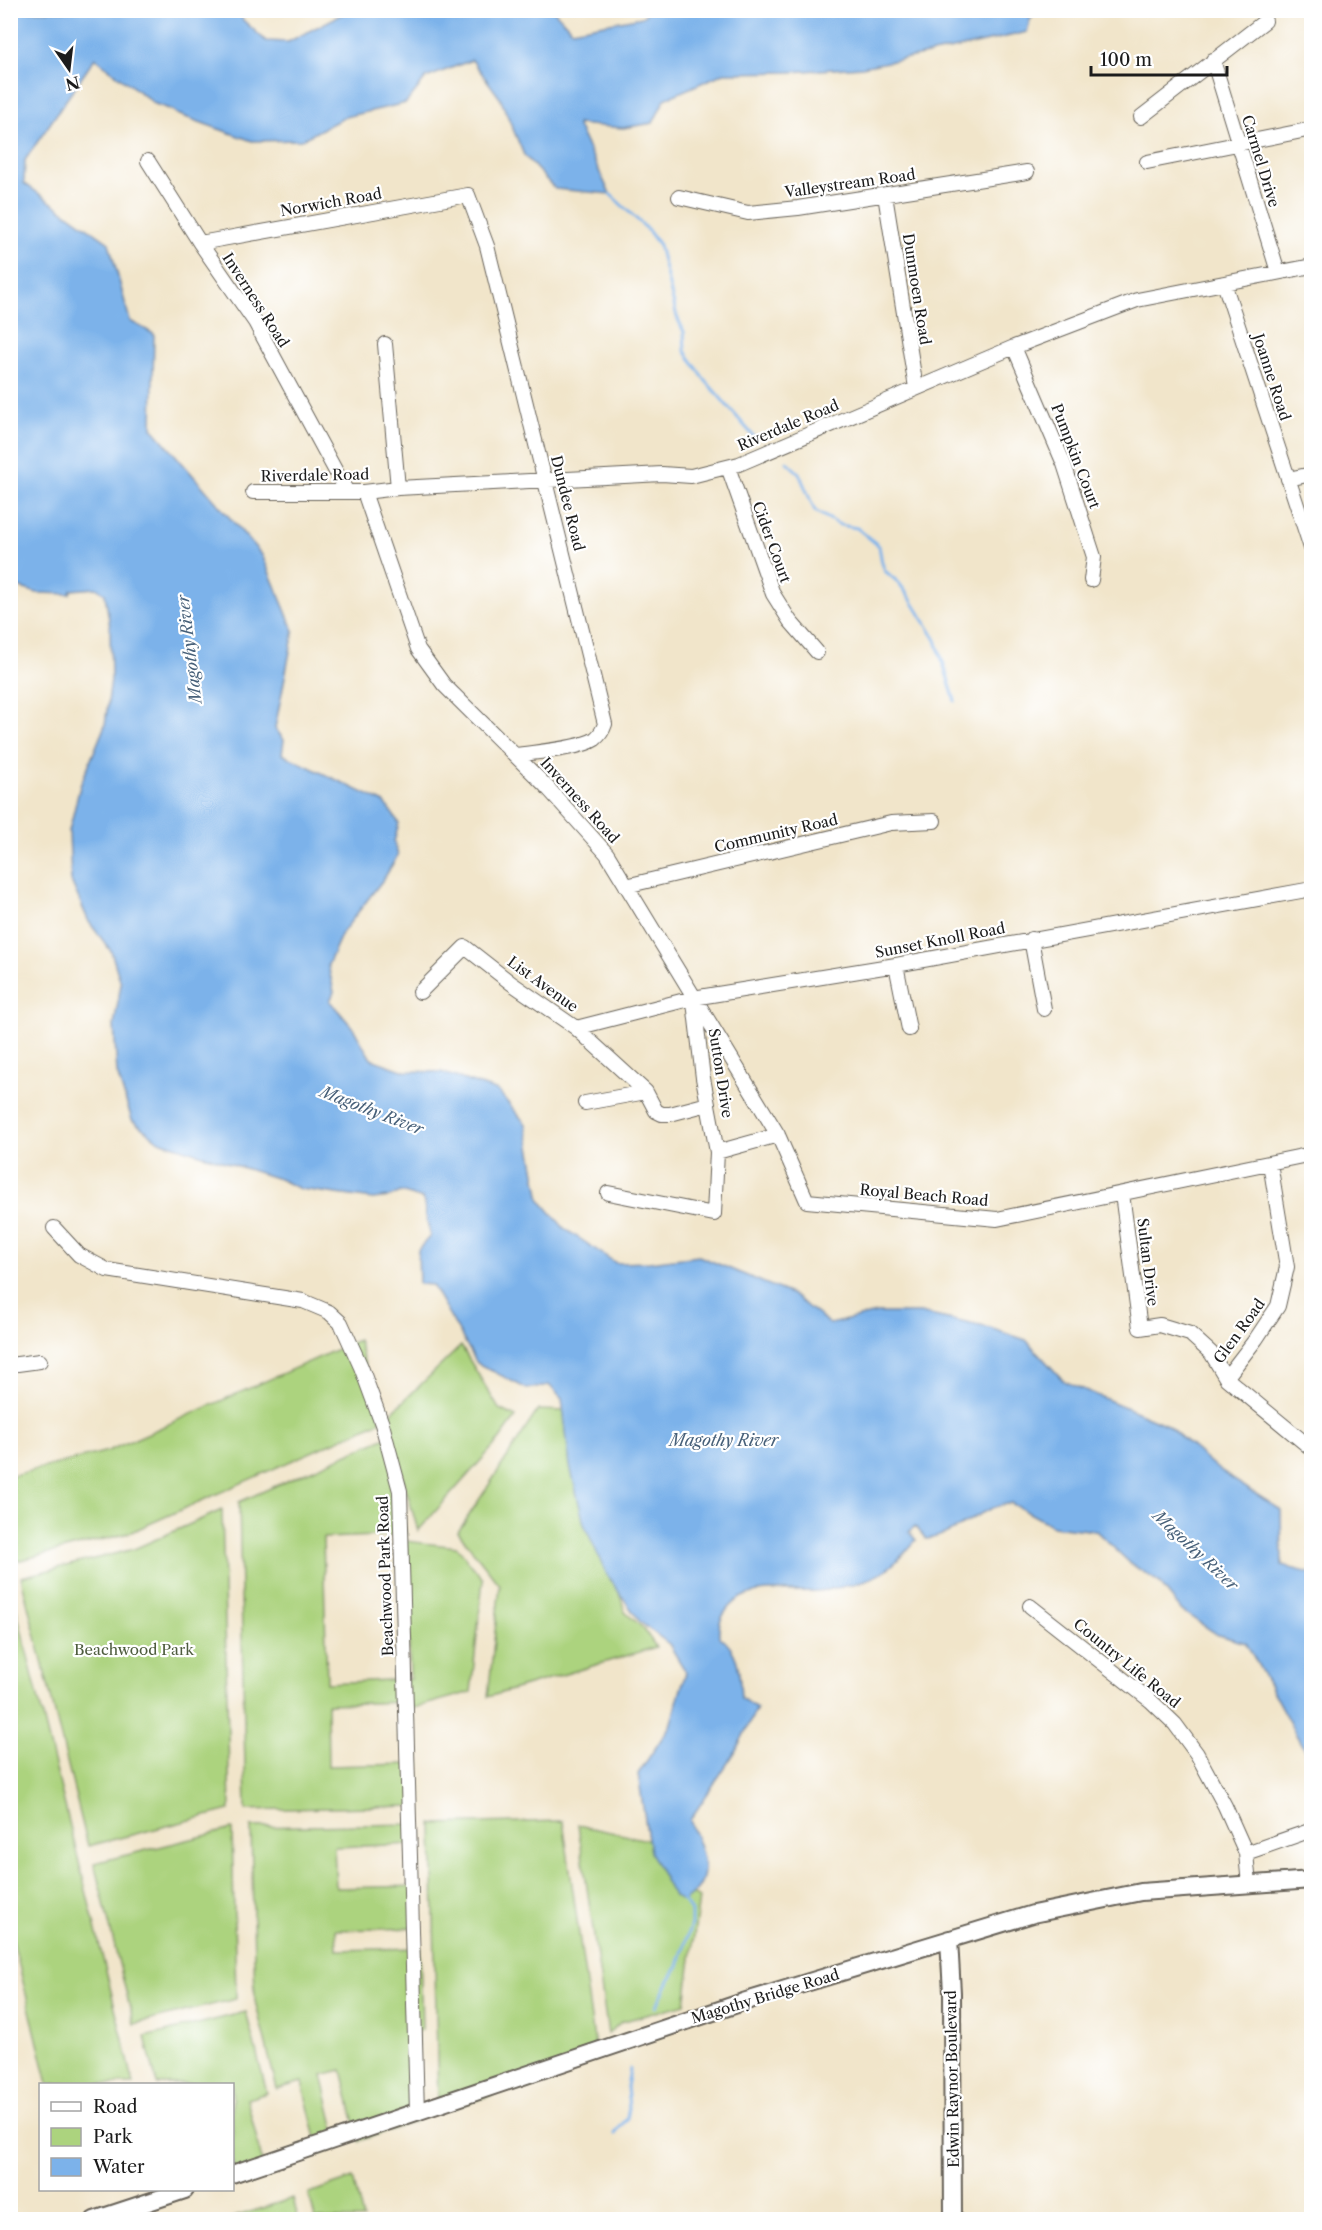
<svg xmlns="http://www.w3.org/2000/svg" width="1322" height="2230" font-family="'Libre Caslon Text',serif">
	<rect width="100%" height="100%" fill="#fff"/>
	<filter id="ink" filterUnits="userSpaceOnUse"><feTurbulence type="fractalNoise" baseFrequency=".0167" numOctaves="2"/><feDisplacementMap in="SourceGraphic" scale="12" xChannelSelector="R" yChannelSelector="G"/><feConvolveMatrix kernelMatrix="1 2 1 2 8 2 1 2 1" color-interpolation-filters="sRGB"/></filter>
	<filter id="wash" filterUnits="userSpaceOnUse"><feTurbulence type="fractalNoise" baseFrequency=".008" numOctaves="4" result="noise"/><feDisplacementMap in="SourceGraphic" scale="24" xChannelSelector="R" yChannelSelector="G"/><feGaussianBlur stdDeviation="1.35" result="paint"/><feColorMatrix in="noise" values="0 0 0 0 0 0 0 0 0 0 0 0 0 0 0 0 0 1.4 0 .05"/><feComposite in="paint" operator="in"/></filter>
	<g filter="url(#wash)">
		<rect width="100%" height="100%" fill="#f1e5ca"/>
		<path fill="#acd37e" stroke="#64784d" stroke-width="1.5" d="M358,1340L381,1421L129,1533L17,1561L11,1535L10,1476L108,1451Z
			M461,1346L499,1409L516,1417L500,1439L418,1531L385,1414L388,1416Z
			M538,1410L566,1411L625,1612L643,1628L656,1647L488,1697L500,1585L458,1532Z
			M386,1437L406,1535L323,1538L327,1683L410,1679L406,1541L457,1547L483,1579L471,1692L410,1709V1702L327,1704L328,1766L412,1764L413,1806L246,1810L239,1502Z
			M222,1510L230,1810L88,1846L21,1577L134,1549Z
			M11,1588L134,2084H48L11,1933Z
			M563,1821L595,2047L578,2064L449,2110L438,2104L432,1824Z
			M417,1824L418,1844L334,1847L336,1888L419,1886L420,1928L336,1930L337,1950L420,1948L422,2030L417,2031L419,2112L414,2122L359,2141L342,2070L322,2075L339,2147L320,2154L302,2082L277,2089L255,2001L251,1827Z
			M578,1825L666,1844L665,1876L699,1898L685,2004L621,2022L608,2034Z
			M232,1829L236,1999L134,2024L94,1863Z
			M246,2012L267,2093L247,2099L265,2173L233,2183L232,2084H157L145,2037Z
			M353,2178L363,2219H315L309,2193Z
			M293,2198L298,2219H229Z"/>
		<path fill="#7cb2ea" stroke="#4c6783" stroke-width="1.5" d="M350,10L554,11L572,30L642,17L650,10L1037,11L1030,20L1027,32L958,48L862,67L790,72L724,73L665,99L653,123L623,128L577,124L610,194L555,189L524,155L500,98L472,60L426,78L406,103L345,117L301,140L252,141L177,114L172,110L155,104L95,58L25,160L24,183L109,243L130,321L154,334L152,428L262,555L294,631L275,728L284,740L282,754L385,803L399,823L394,842L398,855L385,877L342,933L328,965L334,992L330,1001L353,1028L371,1059L405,1071L441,1072L498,1091L526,1124L540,1200L564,1228L616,1263L649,1262L699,1256L791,1294L830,1324L876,1313H920L990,1328L1026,1340L1064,1381L1167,1425L1220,1471L1281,1510L1282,1566L1311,1573V1762L1246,1643L1218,1635L1182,1611L1159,1582L1131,1564L1096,1531L1053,1526L1011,1503C1004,1505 995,1506 988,1510C969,1519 948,1537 926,1539L915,1526L909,1532L916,1540C901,1557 888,1573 866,1580C851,1585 832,1590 817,1591C788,1593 750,1583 729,1607C721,1617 718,1623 719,1636C741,1653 739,1672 741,1698L757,1708L735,1752L690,1820C700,1850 719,1880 683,1901L674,1897L650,1852L638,1774L670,1726L686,1672L669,1644L640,1622L607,1575L584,1524L570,1466L562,1399L549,1385L527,1389L477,1363L432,1285L419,1284L418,1250L430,1236L423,1199L401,1192L389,1197L373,1199L300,1189L279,1179L159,1141L132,1120L117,1073L114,1025L121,984L111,951L89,922L71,881L69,831L80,786L105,725L111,679L110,627L105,594L96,588L71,590L70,594L37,593L11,585V11H238L243,20L266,41L288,42Z"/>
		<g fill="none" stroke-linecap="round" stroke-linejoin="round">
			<path stroke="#7cb2ea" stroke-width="3" d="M610,194L647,229L659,245L677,317L684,332L685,351L705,380L756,439
				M787,462L799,473L815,511L840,525L857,528L879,546L882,563L885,571L899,583L910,598L936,640L955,701
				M656,2007L669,1980L678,1966L691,1924V1911L682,1899
				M615,2134L627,2118L629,2108L627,2087L630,2069"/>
		</g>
	</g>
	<g filter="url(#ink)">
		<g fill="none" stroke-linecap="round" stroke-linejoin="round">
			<g stroke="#676259" stroke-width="16">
				<path id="minor" d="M1213,60L1278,272
					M1141,117L1265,21
					M148,161L200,243L255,322L347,492
					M1147,162L1312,129
					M885,195L916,388
					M679,197L748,213L798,208L1027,172
					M200,243L468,195L487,246L605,724C603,730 600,735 595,739C580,749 535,752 516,755
					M1224,283L1312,551
					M385,344L398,488
					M1014,347L1064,464L1094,557L1091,580
					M728,467L773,594L790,621L817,652
					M1288,479L1312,474
					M253,492H364L398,488L662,474L691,476L739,464L1014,347L1137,300L1312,266
					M364,492L418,649L444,685L546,786L607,854L778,1135
					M626,886L891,823L934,821
					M1031,939L1044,1009
					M896,965L909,1029
					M420,992L465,947L511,983L576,1028L646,1092L656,1111L662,1114H670L708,1104
					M576,1028L693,998L896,965L1312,889
					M585,1103L646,1092
					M717,1152L778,1135L807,1201L997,1219L1312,1154
					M608,1193L714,1214L717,1152L703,1078L694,1002
					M1122,1194L1140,1328L1160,1325L1190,1334L1211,1353L1226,1378L1312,1449
					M54,1228L79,1255L107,1270L303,1301L329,1312L341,1323L361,1367L382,1424L400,1491L417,2113
					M10,1365L40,1361
					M1226,1378L1256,1339L1278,1306L1287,1267L1270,1163
					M1030,1606L1151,1701L1175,1724L1197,1754L1225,1806L1246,1853L1249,1885
					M1246,1853L1312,1830"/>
			</g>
			<g stroke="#676259" stroke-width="20">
				<path id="major" d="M949,1939L952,1993L953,2220
					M232,2174L743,2002L1033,1914L1141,1892L1312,1880
					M94,2220L185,2190"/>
			</g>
			<use href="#minor" stroke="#fff" stroke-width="14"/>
			<use href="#major" stroke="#fff" stroke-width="16"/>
		</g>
	</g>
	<g text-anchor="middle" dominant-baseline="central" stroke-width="4.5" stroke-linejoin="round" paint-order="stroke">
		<g font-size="15" fill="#1c1c1c" stroke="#fff">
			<text transform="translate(1261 161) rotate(73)">Carmel Drive</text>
			<text transform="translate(850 183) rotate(-8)">Valleystream Road</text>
			<text transform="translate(331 202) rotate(-10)">Norwich Road</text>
			<text transform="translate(917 289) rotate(81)">Dunmoen Road</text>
			<text transform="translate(256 300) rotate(57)">Inverness Road</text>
			<text transform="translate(1272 377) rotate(72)">Joanne Road</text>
			<text transform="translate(788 425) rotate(-23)">Riverdale Road</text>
			<text transform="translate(1076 456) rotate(69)">Pumpkin Court</text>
			<text transform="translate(315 475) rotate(-1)">Riverdale Road</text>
			<text transform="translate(568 503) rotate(76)">Dundee Road</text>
			<text transform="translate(772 542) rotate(70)">Cider Court</text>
			<text transform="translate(580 800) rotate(48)">Inverness Road</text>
			<text transform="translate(776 833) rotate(-13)">Community Road</text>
			<text transform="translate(940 940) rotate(-11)">Sunset Knoll Road</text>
			<text transform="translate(543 984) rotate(36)">List Avenue</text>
			<text transform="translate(721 1073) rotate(81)">Sutton Drive</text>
			<text transform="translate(924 1195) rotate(5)">Royal Beach Road</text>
			<text transform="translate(1148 1262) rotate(83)">Sultan Drive</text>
			<text transform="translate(1239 1331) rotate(-54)">Glen Road</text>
			<text transform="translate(385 1576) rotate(-92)">Beachwood Park Road</text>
			<text transform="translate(1127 1663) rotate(39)">Country Life Road</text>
			<text transform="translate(765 1996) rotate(-17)">Magothy Bridge Road</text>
			<text transform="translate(952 2079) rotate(-91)">Edwin Raynor Boulevard</text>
		</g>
		<g font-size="15" fill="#4e5c3e" stroke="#fff">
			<text x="134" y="1649">Beachwood Park</text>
		</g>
		<g font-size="16" font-style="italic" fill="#476079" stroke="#fff">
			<text transform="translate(189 649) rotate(-97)">Magothy River</text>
			<text transform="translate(372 1110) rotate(21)">Magothy River</text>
			<text x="724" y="1440">Magothy River</text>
			<text transform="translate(1196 1550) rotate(43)">Magothy River</text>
		</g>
	</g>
	<rect width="1322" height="2230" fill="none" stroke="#fff" stroke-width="36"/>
	<rect x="39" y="2083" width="195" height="108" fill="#ffffff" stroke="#a4a4a4" stroke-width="1.5"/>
	<rect x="51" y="2102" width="30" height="9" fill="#ffffff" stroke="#a4a4a4" stroke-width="1.5"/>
	<text x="93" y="2113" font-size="18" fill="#1c1c1c">Road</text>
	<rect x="51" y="2128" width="30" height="18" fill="#acd37e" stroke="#a4a4a4" stroke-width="1.5"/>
	<text x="93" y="2143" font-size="18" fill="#1c1c1c">Park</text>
	<rect x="51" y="2158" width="30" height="18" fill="#7cb2ea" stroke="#a4a4a4" stroke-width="1.5"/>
	<text x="93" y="2173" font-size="18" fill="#1c1c1c">Water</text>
	<g transform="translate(69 69) rotate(166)" stroke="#ffffff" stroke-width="4.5" paint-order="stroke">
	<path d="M0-4.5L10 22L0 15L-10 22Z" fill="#1c1c1c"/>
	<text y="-9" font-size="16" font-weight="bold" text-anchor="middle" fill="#1c1c1c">N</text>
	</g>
	<path d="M1091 66v9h136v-9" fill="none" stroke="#1c1c1c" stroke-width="3"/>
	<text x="1100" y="66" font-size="18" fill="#1c1c1c" stroke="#ffffff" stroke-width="4.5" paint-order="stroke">100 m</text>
</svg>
